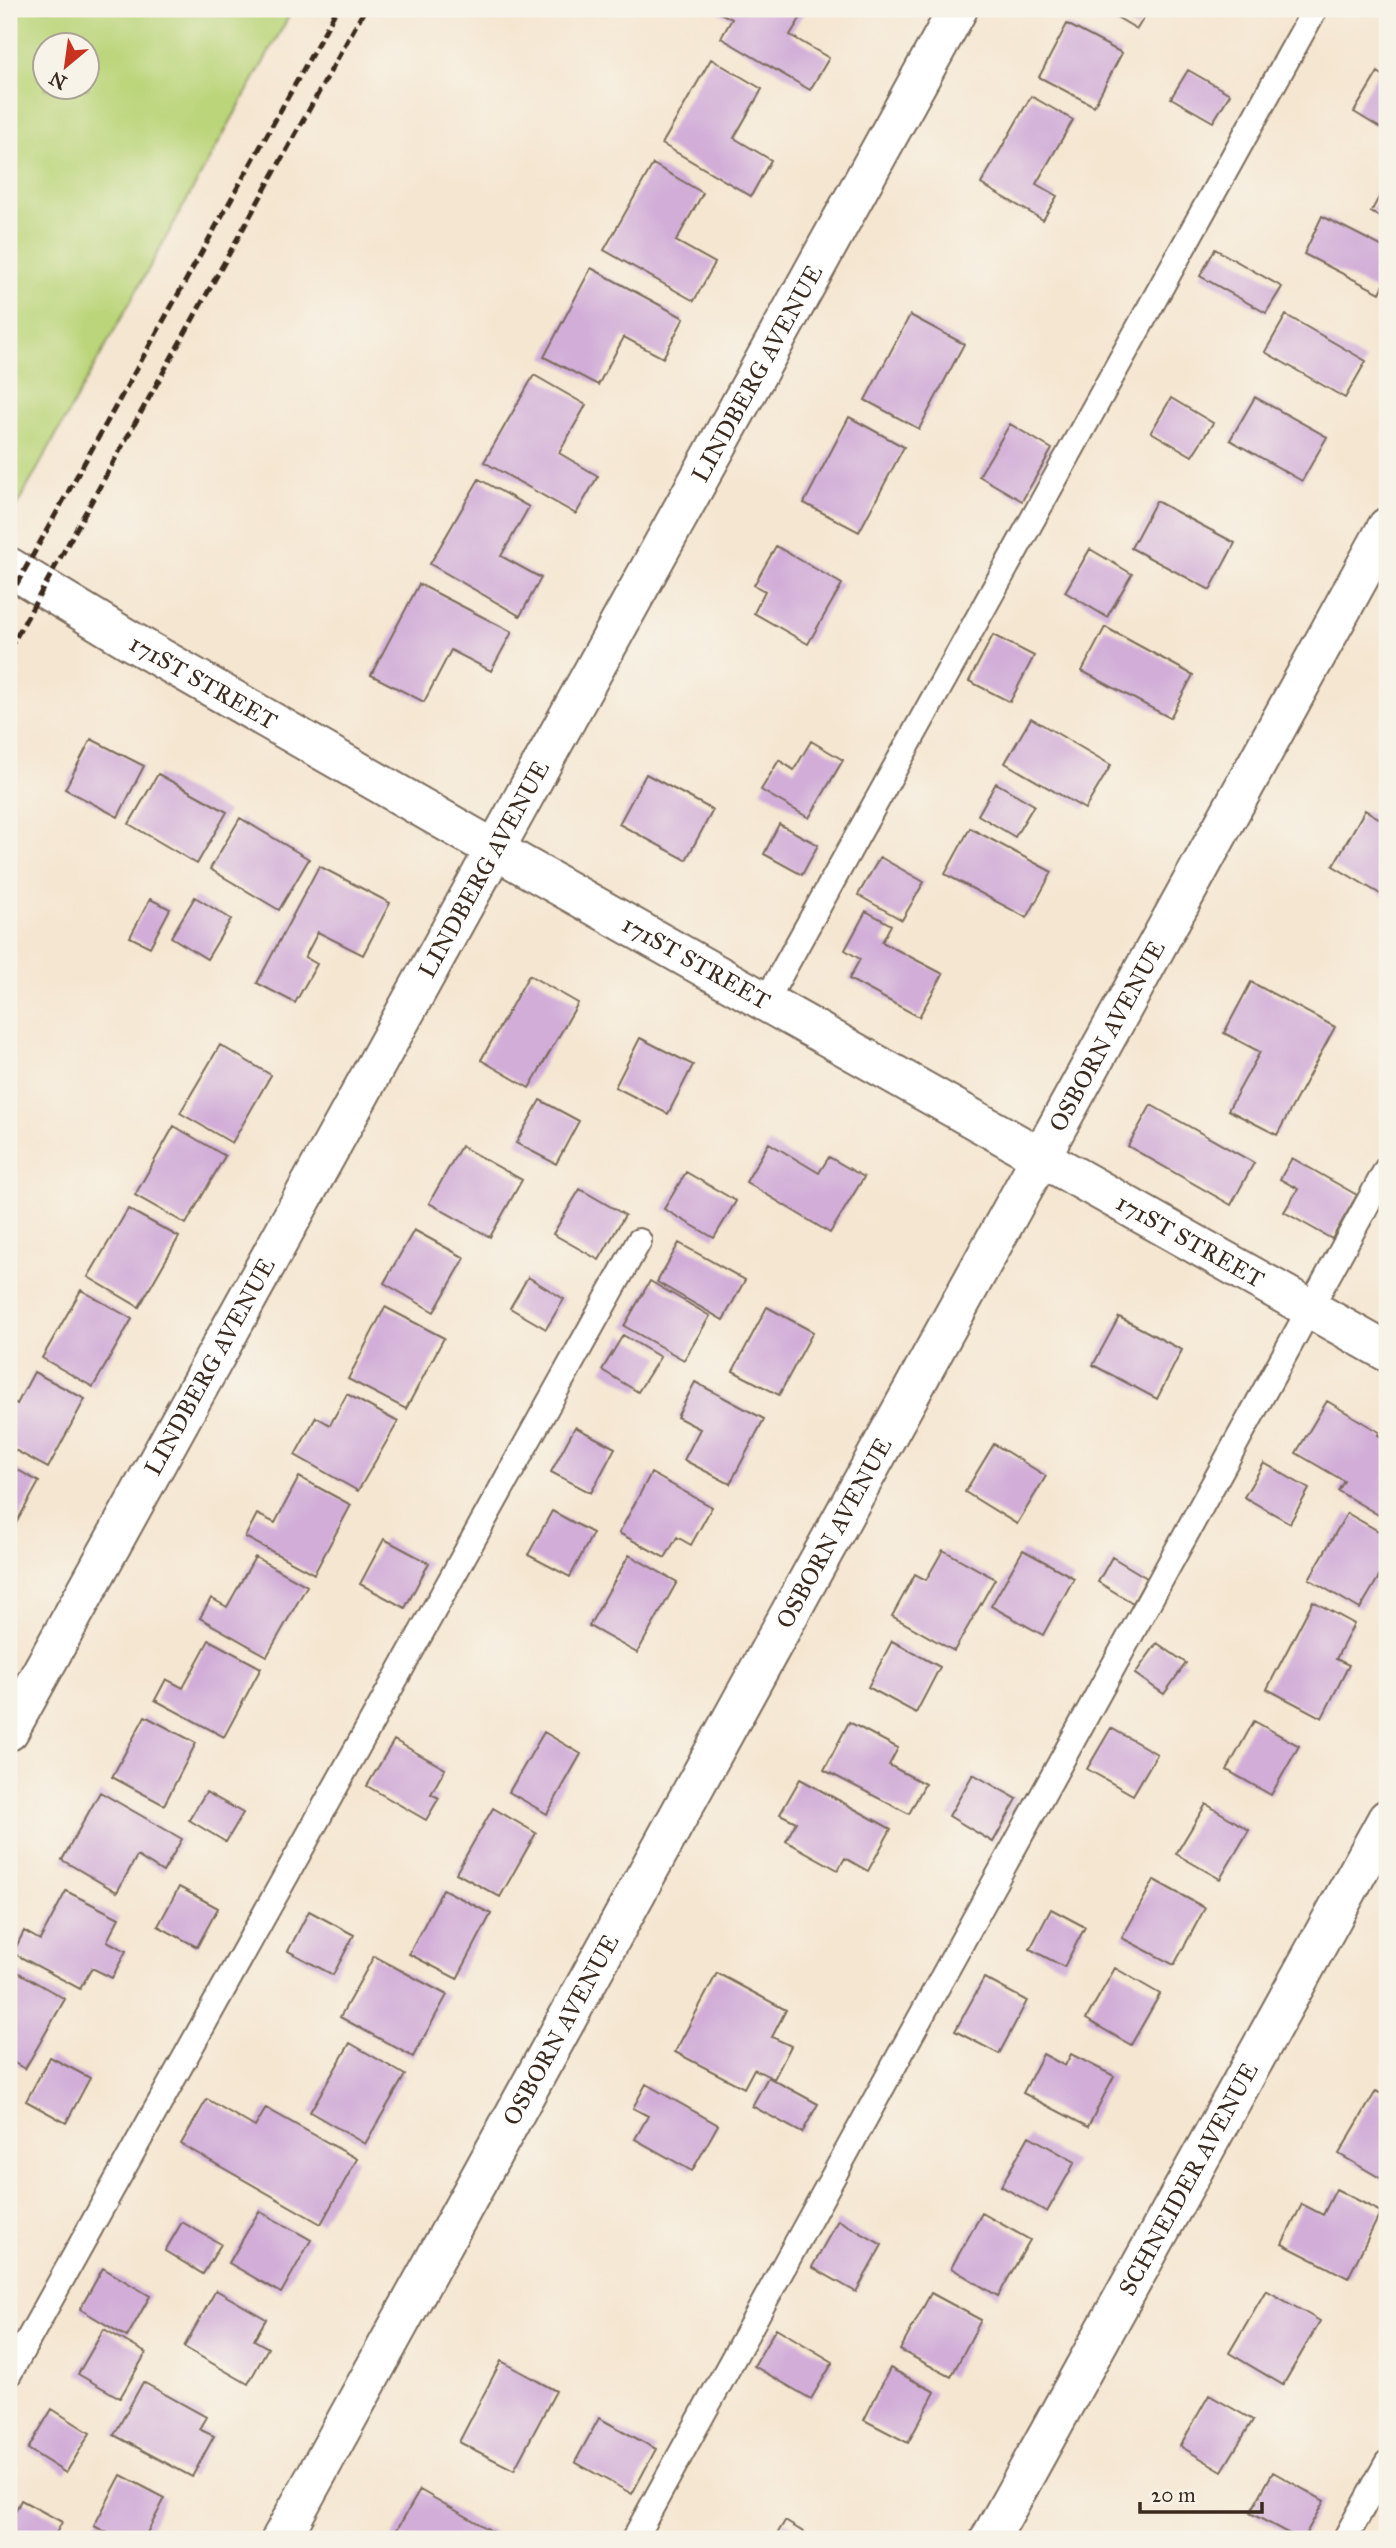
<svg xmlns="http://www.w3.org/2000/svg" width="1396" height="2548" font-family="'IM FELL Great Primer',serif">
	<rect width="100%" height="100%" fill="#f7f3e8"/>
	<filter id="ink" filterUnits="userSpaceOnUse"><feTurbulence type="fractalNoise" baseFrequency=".0143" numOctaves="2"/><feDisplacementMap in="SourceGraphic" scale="14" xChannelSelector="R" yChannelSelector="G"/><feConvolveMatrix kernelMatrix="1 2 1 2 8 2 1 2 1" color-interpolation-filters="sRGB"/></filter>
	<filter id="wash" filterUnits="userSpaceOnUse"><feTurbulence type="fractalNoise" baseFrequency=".00686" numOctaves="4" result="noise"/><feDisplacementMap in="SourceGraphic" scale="28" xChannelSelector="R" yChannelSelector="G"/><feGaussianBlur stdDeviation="1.57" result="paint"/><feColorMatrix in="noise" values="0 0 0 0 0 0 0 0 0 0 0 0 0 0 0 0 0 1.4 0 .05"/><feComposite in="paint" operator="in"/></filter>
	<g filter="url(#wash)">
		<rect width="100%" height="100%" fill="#f5e6d1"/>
		<path fill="#bbd57a" stroke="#7b804c" stroke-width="2" fill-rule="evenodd" d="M9,9H293L9,520ZM46,46H88V88H46Z"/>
		<g id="blocks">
			<path fill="#d1add8" d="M723,9H806L790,35L829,58L810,90L721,38L732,19L720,13Z
				M1103,9H1149L1137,29Z
				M1067,24L1122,53L1094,106L1039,77Z
				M711,59L762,89L734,138L771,160L751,196L662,144Z
				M1188,70L1230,94L1213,122L1171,98Z
				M1378,72L1387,78V132L1354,112Z
				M1031,96L1073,120L1036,184L1057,196L1043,220L981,184Z
				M653,164L703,193L676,241L715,263L694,301L604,250Z
				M1387,182V221L1371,212Z
				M1322,216L1387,249V278L1380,293L1304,254Z
				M1215,249L1282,287L1266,313L1200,276Z
				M591,268L684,318L663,358L624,337L598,385L544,357Z
				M910,315L964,344L919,429L865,400Z
				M1286,315L1366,361L1345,398L1265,352Z
				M534,375L586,405L559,453L598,476L576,514L484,462Z
				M1255,397L1327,437L1302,481L1230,440Z
				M1171,398L1213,423L1192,456L1151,432Z
				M849,417L904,447L859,532L804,503Z
				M1010,424L1052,449L1022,501L979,476Z
				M479,479L529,507L501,556L541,578L520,616L430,564Z
				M1156,501L1235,543L1210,590L1131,548Z
				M776,546L842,584L808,644L754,613L765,591L754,585Z
				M1090,549L1132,574L1107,617L1065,592Z
				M419,584L512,632L491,671L451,650L424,702L371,675Z
				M1105,627L1193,675L1170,718L1082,671Z
				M993,635L1034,656L1010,702L969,681Z
				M1031,718L1111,765L1085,809L1005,763Z
				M91,739L144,766L118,817L65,789Z
				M811,741L843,760L809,818L761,790L779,760L794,770Z
				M158,774L227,812L197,864L129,824Z
				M646,774L713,810L686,860L619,824Z
				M996,783L1034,805L1015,837L978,815Z
				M1365,810L1387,823V898L1333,866Z
				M240,818L309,859L279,910L210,869Z
				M779,824L818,845L802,875L764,854Z
				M970,828L1052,872L1027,918L945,874Z
				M880,857L924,882L902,920L858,895Z
				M319,866L390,903L363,955L318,932L305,957L317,964L295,1003L257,983Z
				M195,897L231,919L207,959L171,937Z
				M150,899L170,909L150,947L130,937Z
				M866,911L891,925L882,942L943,974L919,1017L849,979L860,959L845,950Z
				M529,975L578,1003L529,1088L481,1060Z
				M1251,982L1335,1027L1277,1135L1228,1110L1260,1052L1224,1033Z
				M640,1038L693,1065L668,1114L615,1087Z
				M220,1045L271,1075L232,1143L180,1113Z
				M540,1100L579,1121L556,1164L516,1143Z
				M1151,1105L1254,1163L1231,1205L1128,1146Z
				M174,1126L225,1156L186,1224L135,1195Z
				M769,1143L819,1173L829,1157L864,1177L830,1233L746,1182Z
				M461,1146L522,1180L490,1237L429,1203Z
				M1292,1158L1357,1195L1332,1239L1284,1212L1298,1189L1280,1179Z
				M686,1172L736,1201L714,1238L664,1209Z
				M580,1189L625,1215L599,1260L553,1234Z
				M128,1209L179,1237L139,1307L88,1277Z
				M414,1230L465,1258L434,1312L384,1283Z
				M679,1243L745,1280L723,1320L657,1282Z
				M528,1277L564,1299L546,1329L510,1308Z
				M650,1281L710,1316L684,1360L624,1326Z
				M81,1290L132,1319L93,1387L42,1358Z
				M385,1307L444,1338L406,1409L348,1379Z
				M767,1307L813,1332L779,1395L733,1371Z
				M1119,1317L1182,1350L1157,1399L1093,1365Z
				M623,1335L660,1357L638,1392L602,1370Z
				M34,1372L85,1399L48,1468L9,1447V1399L17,1404Z
				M695,1382L764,1419L730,1484L684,1460L700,1429L677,1417Z
				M347,1394L398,1422L358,1491L295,1455L316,1417L330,1425Z
				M1327,1401L1379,1432L1378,1435L1387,1440V1520L1338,1491L1344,1481L1296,1453Z
				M575,1427L615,1448L591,1493L551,1472Z
				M994,1444L1046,1476L1017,1524L965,1492Z
				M1264,1463L1309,1489L1290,1523L1244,1497Z
				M9,1465L39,1482L9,1536Z
				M651,1473L712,1507L691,1545L677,1537L665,1558L619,1533Z
				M299,1477L351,1505L314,1574L245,1537L257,1514L275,1523Z
				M552,1511L593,1533L570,1577L528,1555Z
				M1347,1513L1387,1536V1563L1360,1609L1309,1579Z
				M384,1539L429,1563L405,1608L360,1584Z
				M943,1550L995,1579L954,1651L892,1616L915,1574L926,1580Z
				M1023,1550L1074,1578L1043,1635L991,1606Z
				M629,1555L677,1582L637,1653L589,1626Z
				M255,1557L307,1586L267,1656L200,1618L211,1598L227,1607Z
				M1112,1557L1147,1578L1133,1603L1098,1582Z
				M1313,1601L1354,1624L1336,1659L1349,1665L1322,1718L1267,1689Z
				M209,1640L261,1668L224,1737L155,1700L166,1679L183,1688Z
				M892,1641L940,1667L916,1713L868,1687Z
				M1157,1643L1186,1663L1164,1694L1135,1674Z
				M145,1716L196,1743L164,1805L112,1777Z
				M1254,1721L1299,1746L1271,1795L1227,1770Z
				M849,1722L898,1748L889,1765L925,1784L909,1814L824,1770Z
				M1111,1728L1157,1754L1133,1795L1087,1769Z
				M544,1732L581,1754L547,1814L509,1792Z
				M394,1740L445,1769L431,1794L439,1798L426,1820L367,1786Z
				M973,1774L1017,1799L993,1842L949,1816Z
				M800,1779L891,1829L868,1871L845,1858L838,1870L786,1841L796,1822L780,1814Z
				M100,1792L182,1839L163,1872L137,1856L117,1892L62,1860Z
				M206,1792L243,1813L226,1842L189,1820Z
				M1206,1804L1249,1830L1220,1879L1176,1854Z
				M493,1808L536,1833L500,1897L456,1873Z
				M1154,1880L1205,1908L1174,1965L1122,1938Z
				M179,1887L218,1908L197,1947L158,1926Z
				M443,1889L491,1914L457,1979L409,1954Z
				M66,1891L119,1918L107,1941L126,1951L112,1978L92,1968L80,1989L13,1953L24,1931L40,1940Z
				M1051,1909L1085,1927L1064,1967L1030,1949Z
				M309,1911L354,1935L333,1975L288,1951Z
				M374,1956L447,1995L413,2057L340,2017Z
				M9,1967L65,1999L25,2069L9,2060Z
				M1115,1968L1160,1994L1131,2045L1086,2019Z
				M717,1973L786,2010L772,2037L791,2046L774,2079L754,2069L744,2088L675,2052Z
				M984,1978L1027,2001L999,2054L955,2031Z
				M350,2043L405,2075L365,2144L310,2112Z
				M1043,2054L1065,2066L1071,2054L1114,2076L1088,2127L1023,2093Z
				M50,2057L90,2078L66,2123L26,2101Z
				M768,2077L818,2104L802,2133L752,2106Z
				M646,2084L718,2125L692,2171L635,2139L648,2116L633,2108Z
				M1376,2091L1387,2097V2182L1339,2154Z
				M207,2099L255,2127L266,2108L357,2159L321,2224L181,2144Z
				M1029,2136L1075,2162L1047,2212L1001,2186Z
				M1336,2189L1381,2212L1348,2278L1282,2244L1302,2204L1323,2215Z
				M259,2211L311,2240L281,2293L229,2263Z
				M982,2213L1030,2240L998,2296L951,2268Z
				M838,2220L882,2245L856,2292L812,2267Z
				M182,2222L221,2244L203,2274L165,2251Z
				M103,2268L150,2296L127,2337L80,2309Z
				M216,2290L266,2319L254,2340L268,2348L248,2384L184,2347Z
				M1266,2290L1320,2321L1283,2385L1229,2353Z
				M931,2293L981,2320L951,2377L900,2350Z
				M776,2328L833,2362L811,2399L754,2366Z
				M104,2329L146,2353L120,2398L78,2374Z
				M501,2361L556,2391L514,2470L459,2442Z
				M890,2368L935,2392L908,2443L864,2420Z
				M143,2382L206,2417L199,2429L214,2436L192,2477L114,2435Z
				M1209,2395L1253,2420L1222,2471L1180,2446Z
				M52,2409L90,2433L66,2473L28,2449Z
				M599,2418L656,2449L632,2494L575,2462Z
				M1273,2472L1324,2501L1303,2539H1299L1250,2513Z
				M121,2475L165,2498L144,2539H119L94,2526Z
				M420,2490L502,2537L501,2539L392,2538Z
				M21,2500L62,2522L53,2539H9V2524Z
				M785,2521L815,2539H774Z"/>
		</g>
	</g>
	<g filter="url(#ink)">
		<use href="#blocks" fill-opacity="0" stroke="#7c6c5d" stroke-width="2"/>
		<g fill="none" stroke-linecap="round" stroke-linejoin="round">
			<g stroke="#7c6c5d" stroke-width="28">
				<path id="service" d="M766,1001L1315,9
					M9,2374L639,1241
					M634,2539L1387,1168
					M1345,2539L1387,2463"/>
			</g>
			<g stroke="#7c6c5d" stroke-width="42">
				<g id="minor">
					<path id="s1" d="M9,567L131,641L494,849L1387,1352"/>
					<path id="s2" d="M9,1731L958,9"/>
					<path id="s3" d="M281,2539L1387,527"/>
					<path id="s4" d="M990,2539L1387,1819"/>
				</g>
			</g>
			<use href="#service" stroke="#fff" stroke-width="24"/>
			<use href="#minor" stroke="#fff" stroke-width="38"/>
			<path stroke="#3b2a1e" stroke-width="5" stroke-dasharray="10 5" stroke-linecap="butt" d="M9,598L337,9
				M9,650L365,9"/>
		</g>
	</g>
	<g text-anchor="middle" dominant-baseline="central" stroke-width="6" stroke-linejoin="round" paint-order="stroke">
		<g font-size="24" fill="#3b2a1e" stroke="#f7f3e8">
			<text stroke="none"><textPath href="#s2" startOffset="1550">LINDBERG AVENUE</textPath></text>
			<text stroke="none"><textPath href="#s1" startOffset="226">171ST STREET</textPath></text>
			<text stroke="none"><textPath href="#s2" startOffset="984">LINDBERG AVENUE</textPath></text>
			<text stroke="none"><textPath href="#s1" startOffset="793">171ST STREET</textPath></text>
			<text stroke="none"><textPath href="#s3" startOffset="1715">OSBORN AVENUE</textPath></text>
			<text stroke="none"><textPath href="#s1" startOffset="1360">171ST STREET</textPath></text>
			<text stroke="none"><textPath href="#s2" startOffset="416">LINDBERG AVENUE</textPath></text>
			<text stroke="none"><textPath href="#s3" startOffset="1148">OSBORN AVENUE</textPath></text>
			<text stroke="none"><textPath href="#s3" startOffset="581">OSBORN AVENUE</textPath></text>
			<text stroke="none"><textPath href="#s4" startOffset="411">SCHNEIDER AVENUE</textPath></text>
		</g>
	</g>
	<rect width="1396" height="2548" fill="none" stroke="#f7f3e8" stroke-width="35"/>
	<g transform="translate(66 66) rotate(209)"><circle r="33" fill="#f7f3e8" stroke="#aca397" stroke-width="2"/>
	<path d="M0-5L12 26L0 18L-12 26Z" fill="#c8321e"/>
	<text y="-10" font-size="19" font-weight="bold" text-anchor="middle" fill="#3b2a1e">N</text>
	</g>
	<path d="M1140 2502v10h122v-10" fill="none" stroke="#3b2a1e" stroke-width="3.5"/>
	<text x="1151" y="2502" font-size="21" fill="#3b2a1e" stroke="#f7f3e8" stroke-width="5" paint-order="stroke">20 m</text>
</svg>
